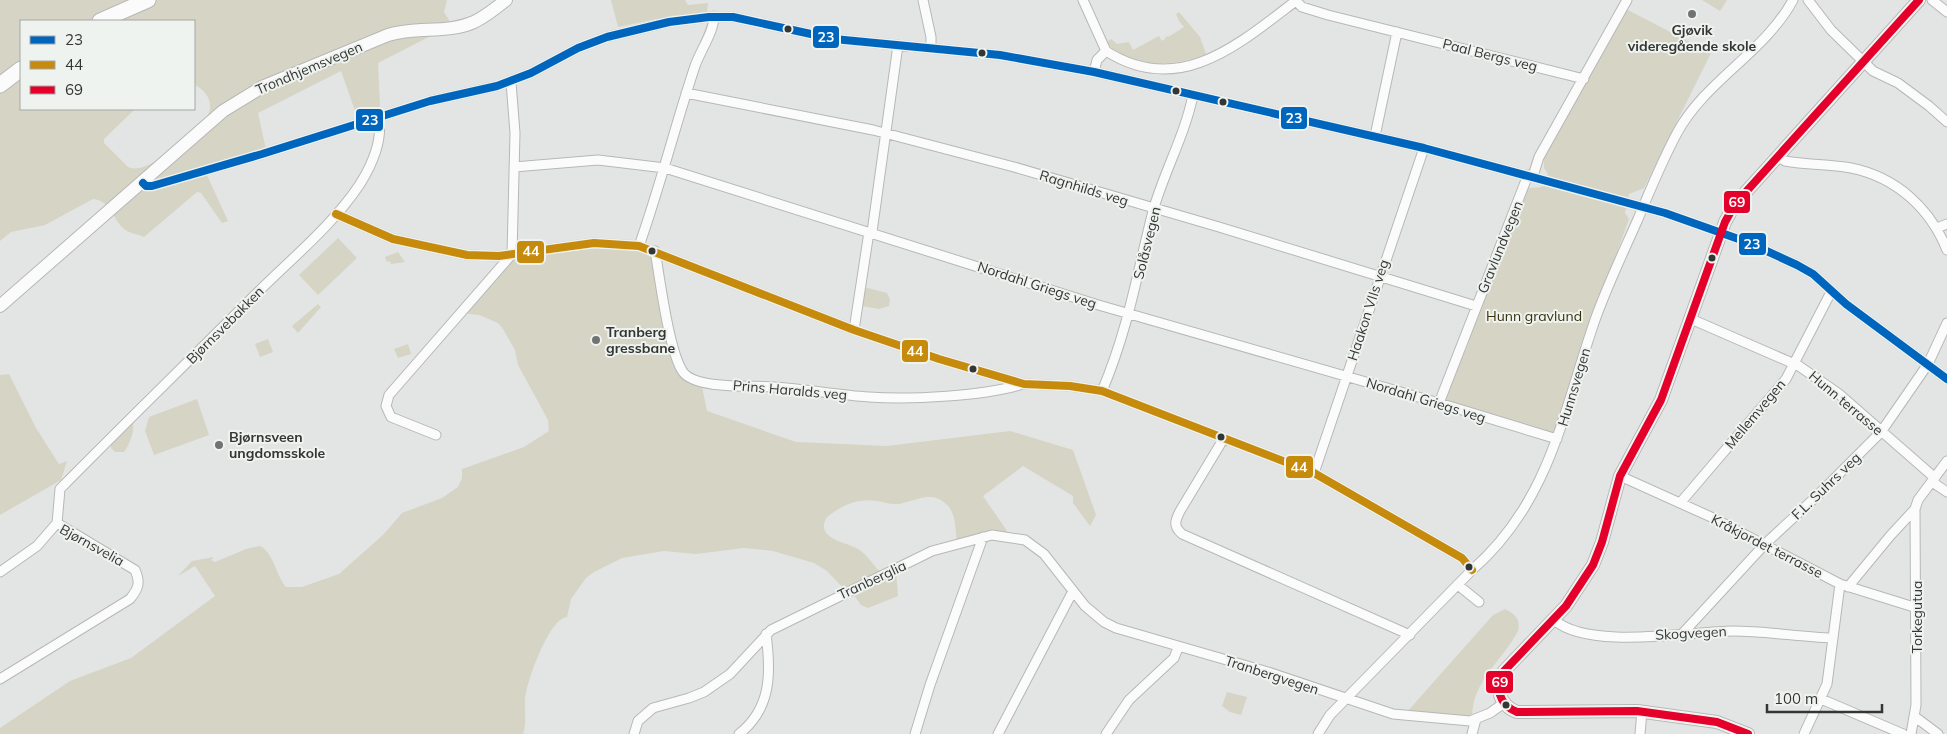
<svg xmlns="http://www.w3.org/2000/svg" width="1947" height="734" font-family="Mulish,sans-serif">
	<rect width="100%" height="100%" fill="#e3e5e4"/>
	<path fill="#d6d4c4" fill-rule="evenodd" d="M0,0H447L444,12L452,25L378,63L380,107L358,119L341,71L258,113L267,154L206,173L228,221L222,223L201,193L197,192L144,237C137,233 128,234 122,227C113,218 109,200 93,199L45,225L11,232L0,241ZM21,21H194V85C207,90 215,104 207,117C191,131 150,177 128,167L104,143V139L135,109H21Z
		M611,0H685L688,5L708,3L707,13L671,16L618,27Z
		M1702,0H1727L1720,11Z
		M1624,8L1711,53L1644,188L1629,194L1625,213L1629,219L1583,347L1555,436L1443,401L1468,345L1480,302L1522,200L1529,188L1542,187L1548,174L1544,168V159Z
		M1179,12L1200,37L1206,54C1178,66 1127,71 1107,42L1111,39L1117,44L1129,42L1133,50L1159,36L1162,41L1166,38L1165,36L1168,37L1184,27L1179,21L1176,14Z
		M338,238L357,258L318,295L299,275Z
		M638,244L658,263L680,366L700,377L707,411L796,442L887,446L1010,431L1073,450L1096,515L1090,526L1073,503V496L1023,466L983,496L1007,531L1005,540L957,543C955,531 957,513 946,504C931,490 916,501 899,504C891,505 884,502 877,501C858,498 842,505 827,517C814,538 845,542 856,548C865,552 872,563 878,570L896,571L898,596L868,608L861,605L853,594L848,593L827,571L814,563L773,551L744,548L696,554L664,551L622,558L594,572L586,578L571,599L567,617C549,618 526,683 525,700C524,711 527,723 523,734H0V728L70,681L131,658L215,596L195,566L178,576L192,561L214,557L211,560L215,562L246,549L260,546C273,552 276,575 286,587H302L339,574L383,535L402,513L442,498L458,487L462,478V469L524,447L549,431L548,420L518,365L515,350L503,329L498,323L479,315L461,313L506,259L576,245Z
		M398,252L405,262L391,264L390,261L387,262L385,257Z
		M864,287L887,293L890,299L889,306L879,309L862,306Z
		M318,304L321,307L298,333L292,326Z
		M268,339L273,352L260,357L255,344Z
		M408,344L411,354L398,358L394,349Z
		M9,374L36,428L59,464L67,461L61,480L0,515V375Z
		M197,399L209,435L154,455L145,431L149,417Z
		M132,420C136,428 130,444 124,452H115L111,448V443Z
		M1505,609C1515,614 1521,619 1518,631C1503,660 1473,680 1472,716L1407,712L1493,615Z
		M1227,692L1247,697L1241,715L1230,712L1222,706Z"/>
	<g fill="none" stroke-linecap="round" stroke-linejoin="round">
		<g stroke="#b6b8b7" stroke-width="11">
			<path id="minor" d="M923,0L931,37V48
				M1083,0L1106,51L1097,60L1094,72
				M1808,0L1831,30L1873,71L1898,83L1929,106L1947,122
				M1932,0L1947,12
				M1296,1L1302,7L1328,15L1584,79
				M1106,51C1179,98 1239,44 1297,0
				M511,82L515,133L512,254
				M686,93L873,130L1014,167L1219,227L1476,306
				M1375,136L1397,32
				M1777,156L1785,161C1807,165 1829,164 1851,168C1896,177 1930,208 1947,250
				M514,167L598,160L665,168L1095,304L1439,403L1557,439
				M1533,176L1539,157L1627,0
				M143,183L146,186H152L262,154L430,101L497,86L531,73L578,48L607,37L669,22L709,17H733L834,39L1000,55L1094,72L1424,148L1665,213L1747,242L1797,265L1813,274L1846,304L1947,379
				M336,214L393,239L467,255L499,256L594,243L639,246L854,330L939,359L1024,384L1070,386L1102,391L1314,473L1462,558L1472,570
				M1937,228L1947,224
				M872,232L898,45
				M639,246C660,187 675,126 695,66C700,51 714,32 714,16
				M655,251C660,279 669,352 683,372C696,390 754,385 775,387C806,389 837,395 869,397C910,400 985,396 1023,384
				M1691,319L1799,366L1839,394L1935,478
				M854,330L869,232
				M1102,391C1128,330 1137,274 1153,211C1164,172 1185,135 1193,95
				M1439,403L1528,175
				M436,435L391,417L386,406L389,395L512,254
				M1224,438L1180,511C1175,521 1173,526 1182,534L1410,635
				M1314,473L1424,148
				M1620,476L1711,517L1840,584L1917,608
				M1932,482L1947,492
				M1681,502L1786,379L1831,292
				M57,523L60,489C125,423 191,359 256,294C291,259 333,225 360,184C372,165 384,138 378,116
				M0,572L37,546L57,523
				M1458,585L1479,602
				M1848,587L1890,536L1915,509
				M1554,620C1589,650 1687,632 1733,631C1766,631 1800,637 1832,638
				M1683,633L1765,544L1819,494L1881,432L1928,364L1947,323
				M0,679L130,599C138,589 141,583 135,570L57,523
				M1821,699L1903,734
				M1914,716L1938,734
				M634,734L638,721L653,708L689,698L704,692L730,674L771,630L932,551L992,535L1025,540L1044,554L1085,606L1104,622L1116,628L1268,672L1393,714L1470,721L1490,713L1504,703
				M739,734C772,708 771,672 766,634
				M915,734L930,685L983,537
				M998,734L1073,591
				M1106,734L1129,700L1174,658L1178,648
				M1318,734L1330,715L1472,570C1550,502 1563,412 1595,320C1607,286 1623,253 1638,219C1650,190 1662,161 1677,133C1705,81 1765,52 1793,0
				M1472,734L1476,719
				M1640,734L1642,711
				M1804,734L1827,684L1840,584
				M1911,734L1916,705L1915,509L1918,500L1947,461"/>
		</g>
		<g stroke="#b6b8b7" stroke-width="14">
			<path id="secondary" d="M0,306L223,111L262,87L388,35C416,26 447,34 474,22C485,17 496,8 506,0
				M1748,734L1717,722L1637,711L1517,712C1499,705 1494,687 1504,671L1566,606L1593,565L1602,542L1620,476L1661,400L1725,222L1735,204L1919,0"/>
		</g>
		<g stroke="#b6b8b7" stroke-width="17">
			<path id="trunk" d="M100,21L148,0
				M0,85L21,69"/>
		</g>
		<use href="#minor" stroke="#fbfbfb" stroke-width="9"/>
		<use href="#secondary" stroke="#fbfbfb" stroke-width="12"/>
		<use href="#trunk" stroke="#fbfbfb" stroke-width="15"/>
		<g stroke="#eff3f0" stroke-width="11">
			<path id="bus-1" d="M143,183L146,186H152L262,154L430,101L497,86L531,73L578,48L607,37L669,22L709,17H733L834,39L1000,55L1094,72L1424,148L1665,213L1747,242L1797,265L1813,274L1846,304L1947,379"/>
		</g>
		<g stroke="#eff3f0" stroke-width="11">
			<path id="bus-2" d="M336,214L393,239L467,255L499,256L594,243L639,246L854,330L939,359L1024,384L1070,386L1102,391L1314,473L1462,558L1472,570"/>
		</g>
		<g stroke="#eff3f0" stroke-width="11">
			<path id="bus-3" d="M1748,734L1717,722L1637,711L1517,712C1499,705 1494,687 1504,671L1566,606L1593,565L1602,542L1620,476L1661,400L1725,222L1735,204L1919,0"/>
		</g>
		<use href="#bus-1" stroke="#0065bd" stroke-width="8"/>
		<use href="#bus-2" stroke="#c68a0d" stroke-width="8"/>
		<use href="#bus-3" stroke="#e4002b" stroke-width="8"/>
	</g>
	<g fill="#717372" stroke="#eff3f0" stroke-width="2">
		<circle cx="1692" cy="14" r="5"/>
		<circle cx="596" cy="340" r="5"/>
		<circle cx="219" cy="445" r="5"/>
	</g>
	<g fill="#343634" stroke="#eff3f0" stroke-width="2">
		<circle cx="788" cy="29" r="4.5"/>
		<circle cx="982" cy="53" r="4.5"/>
		<circle cx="1176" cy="91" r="4.5"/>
		<circle cx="1223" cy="102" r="4.5"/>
		<circle cx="652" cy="251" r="4.5"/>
		<circle cx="1712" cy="258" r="4.5"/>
		<circle cx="973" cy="369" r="4.5"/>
		<circle cx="1221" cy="437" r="4.5"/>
		<circle cx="1469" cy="567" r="4.5"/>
		<circle cx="1506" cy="705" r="4.5"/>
	</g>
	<g text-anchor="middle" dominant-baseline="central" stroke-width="4" stroke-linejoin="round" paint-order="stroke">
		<g font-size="14" font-weight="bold" fill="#343634" stroke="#eff3f0" text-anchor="start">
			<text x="1692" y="30" text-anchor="middle">Gjøvik<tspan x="1692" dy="16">videregående skole</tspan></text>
			<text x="606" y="332">Tranberg<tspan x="606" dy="16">gressbane</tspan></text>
			<text x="229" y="437">Bjørnsveen<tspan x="229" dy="16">ungdomsskole</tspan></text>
		</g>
		<g font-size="14" fill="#343634" stroke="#eff3f0">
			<text transform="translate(1490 55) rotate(14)">Paal Bergs veg</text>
			<text transform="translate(309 68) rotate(-23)">Trondhjemsvegen</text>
			<text transform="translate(1084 188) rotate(17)">Ragnhilds veg</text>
			<text transform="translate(1147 243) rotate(-76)">Solåsvegen</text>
			<text transform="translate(1500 247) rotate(-68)">Gravlundvegen</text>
			<text transform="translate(1037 285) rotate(18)">Nordahl Griegs veg</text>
			<text transform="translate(1368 310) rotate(-72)">Haakon VIIs veg</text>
			<text transform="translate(225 325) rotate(-45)">Bjørnsvebakken</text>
			<text transform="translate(1574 387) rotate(-73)">Hunnsvegen</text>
			<text transform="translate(790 390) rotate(5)">Prins Haralds veg</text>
			<text transform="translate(1426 400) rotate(17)">Nordahl Griegs veg</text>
			<text transform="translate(1846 403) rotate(40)">Hunn terrasse</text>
			<text transform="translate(1755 414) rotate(-50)">Mellemvegen</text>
			<text transform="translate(1826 486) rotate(-44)">F.L. Suhrs veg</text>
			<text transform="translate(92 545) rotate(29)">Bjørnsvelia</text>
			<text transform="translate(1767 546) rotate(27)">Kråkjordet terrasse</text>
			<text transform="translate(872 580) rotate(-25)">Tranberglia</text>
			<text transform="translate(1917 617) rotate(-90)">Torkegutua</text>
			<text transform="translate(1691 633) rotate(-3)">Skogvegen</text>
			<text transform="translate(1272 675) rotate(18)">Tranbergvegen</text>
		</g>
		<g font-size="14" fill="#383007" stroke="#eff3f0">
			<text x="1534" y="316">Hunn gravlund</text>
		</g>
	</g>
	<g stroke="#eff3f0" stroke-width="2">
		<rect x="812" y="25" width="28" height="24" rx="5" fill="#0065bd"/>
		<rect x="1280" y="106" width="28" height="24" rx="5" fill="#0065bd"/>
		<rect x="355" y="108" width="29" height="24" rx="5" fill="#0065bd"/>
		<rect x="1723" y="190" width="28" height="24" rx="5" fill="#e4002b"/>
		<rect x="1738" y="232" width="29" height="24" rx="5" fill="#0065bd"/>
		<rect x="516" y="240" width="29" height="24" rx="5" fill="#c68a0d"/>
		<rect x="901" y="339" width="28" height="24" rx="5" fill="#c68a0d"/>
		<rect x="1285" y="455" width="29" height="24" rx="5" fill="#c68a0d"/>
		<rect x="1485" y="670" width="29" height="24" rx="5" fill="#e4002b"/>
	</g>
	<g font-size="14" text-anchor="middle" font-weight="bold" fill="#fff">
		<text x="826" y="42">23</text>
		<text x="1294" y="123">23</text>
		<text x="370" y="125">23</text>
		<text x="1737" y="207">69</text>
		<text x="1752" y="249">23</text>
		<text x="531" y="256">44</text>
		<text x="915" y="356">44</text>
		<text x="1299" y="472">44</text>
		<text x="1500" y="687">69</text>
	</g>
	<rect x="20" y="20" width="175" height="90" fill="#eff3f0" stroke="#a4a7a5"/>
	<rect x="30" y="36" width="25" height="8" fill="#0065bd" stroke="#a4a7a5"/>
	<text x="65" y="45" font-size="15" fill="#343634">23</text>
	<rect x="30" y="61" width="25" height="8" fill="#c68a0d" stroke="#a4a7a5"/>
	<text x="65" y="70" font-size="15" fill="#343634">44</text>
	<rect x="30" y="86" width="25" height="8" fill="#e4002b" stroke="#a4a7a5"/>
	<text x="65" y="95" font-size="15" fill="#343634">69</text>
	<path d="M1767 704v8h115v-8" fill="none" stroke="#343634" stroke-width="2.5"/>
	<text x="1774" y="704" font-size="15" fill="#343634" stroke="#eff3f0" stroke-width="4" paint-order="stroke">100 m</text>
</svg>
